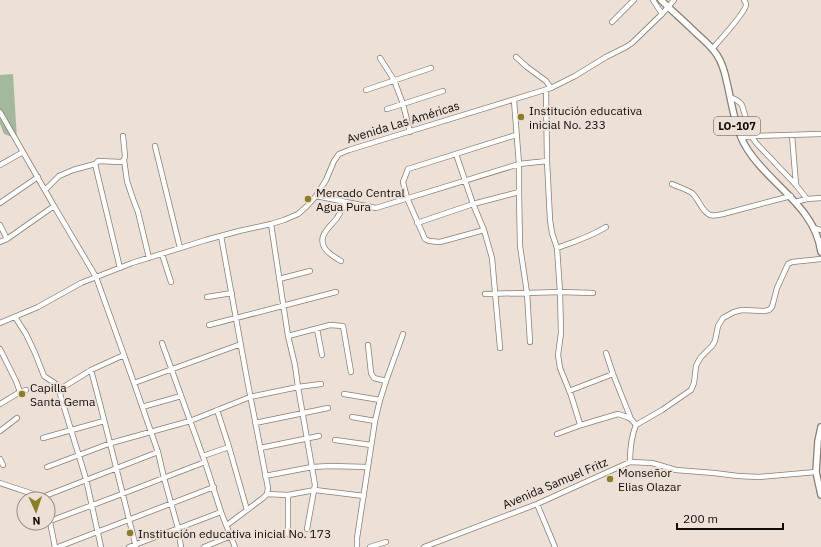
<svg xmlns="http://www.w3.org/2000/svg" width="821" height="547" font-family="'IBM Plex Sans',sans-serif">
	<rect width="100%" height="100%" fill="#ede1d7"/>
	<path fill="#a3b99e" d="M13,74L17,139L4,134L0,124V75Z"/>
	<g fill="none" stroke-linecap="round" stroke-linejoin="round">
		<g stroke="#887e74" stroke-width="6">
			<path id="minor" d="M653,0L662,14
				M612,22L634,0
				M712,49C719,41 745,13 746,5C746,2 745,2 744,0
				M516,57L527,67L546,81L551,88
				M380,58L394,80L403,104L410,132
				M366,90L431,68
				M546,90L547,161L550,220L552,233L557,248L560,292L561,333L558,355L560,368L571,395L580,424L581,425
				M731,98C736,99 739,101 742,105L751,136L757,144L796,185L807,199
				M514,100L519,164V192L520,246L527,293L530,342
				M387,109L403,104L443,91
				M0,112L54,206
				M792,135L796,185
				M741,138L751,136L821,134
				M155,146L180,248
				M456,154L473,204L484,230L492,258L500,348
				M124,160L127,181L133,199L138,212L149,258
				M0,165L23,152
				M672,184C678,187 686,189 692,193C699,199 701,211 710,215C714,216 719,215 723,214L791,196
				M45,190L59,176L73,170L95,164
				M316,196L376,208L519,164L547,161
				M795,202L807,199L821,198
				M0,203L38,177
				M417,223L473,204L519,192
				M271,224L288,336L295,365L298,387L315,485L307,529
				M0,225L7,239
				M814,228L821,230
				M484,230L440,242L429,241L425,239L407,198L403,182L408,169L516,135
				M221,236L247,379L268,488L267,494L263,498L227,525
				M0,242L7,239L54,206L96,277L134,383L158,452L164,478L178,528L181,547
				M557,248C574,242 590,237 606,227
				M162,254L171,282
				M341,261C336,258 327,253 324,247C318,235 330,227 337,218C340,213 343,207 347,202
				M120,268L95,164L98,161L121,162L124,160L125,156L123,136
				M279,279L310,271
				M485,294L560,292L593,293
				M207,297L232,293
				M15,317L26,334L35,353L44,376L62,388
				M0,323L38,307L81,283L132,263L206,240L239,231L271,224L284,220L298,214L307,206L316,196L326,180L334,161L339,154L349,150L551,88L575,76L606,57L626,47L632,43L662,14L674,0
				M209,325L336,292
				M317,329L322,355
				M288,336L330,325L343,326L351,372
				M162,343L205,462L221,512L235,547
				M368,345L371,373L374,378L386,381
				M0,349L16,381L20,392
				M606,353L613,374L631,419
				M91,370C107,429 121,488 136,547
				M134,383L241,344
				M569,391L613,374
				M344,394L380,400
				M0,404L20,392L26,390
				M142,407L181,396
				M217,410L229,447
				M352,417L375,421
				M255,423L328,408
				M0,431L17,418
				M557,434L581,425L618,414L627,417L631,419L636,425
				M43,438L104,421
				M335,440L371,445
				M260,448L319,436
				M203,456L229,447L247,510
				M0,459L3,465
				M630,462C630,449 631,437 636,425L662,410L691,390L694,383L696,366L698,362L701,357L712,346L715,341L718,326L723,318L734,312L742,310L764,311L769,310L772,307L777,288L788,264L792,262L821,259
				M47,467L111,443L190,421L250,397L298,387L321,384
				M265,476L312,467L330,466L368,467
				M0,483L39,496H45L158,452
				M267,494L288,495L315,490L364,496
				M288,495V534
				M537,504L555,547
				M48,512L55,547
				M50,521L122,494L205,462
				M58,547L214,487
				M101,547L86,479L60,394L62,388L91,370L124,355
				M129,547L221,512
				M204,547L231,536
				M357,547V538L375,421L380,400L386,381L403,334
				M370,547L386,542
				M424,547L537,504L630,462L652,463L676,470L714,473L738,476L759,477L816,472"/>
		</g>
		<g stroke="#887e74" stroke-width="8">
			<path id="major" d="M661,0C672,11 685,22 696,33C704,40 712,47 717,55C723,64 725,73 727,83C732,104 735,129 746,147C768,184 815,206 821,252
				M821,427L818,441L816,472L821,495"/>
		</g>
		<use href="#minor" stroke="#fff" stroke-width="4.5"/>
		<use href="#major" stroke="#fff" stroke-width="5.5"/>
	</g>
	<g fill="#8c7e24" stroke="#ede1d7" stroke-width="1.5">
		<circle cx="521" cy="117" r="4"/>
		<circle cx="308" cy="199" r="4"/>
		<circle cx="22" cy="394" r="4"/>
		<circle cx="610" cy="479" r="4"/>
		<circle cx="130" cy="533" r="4"/>
	</g>
	<g text-anchor="middle" dominant-baseline="central" stroke-width="4" stroke-linejoin="round" paint-order="stroke">
		<rect fill="#ede1d7" stroke="#524c47" stroke-width="1" x="714" y="117" width="46" height="18" rx="3"/>
		<g font-size="11" font-weight="bold" fill="#100c09">
			<text x="737" y="126">LO-107</text>
		</g>
		<g font-size="12" fill="#100c09" stroke="#ede1d7" text-anchor="start">
			<text x="529" y="110">Institución educativa<tspan x="529" dy="14">inicial No. 233</tspan></text>
			<text x="316" y="192">Mercado Central<tspan x="316" dy="14">Agua Pura</tspan></text>
			<text x="30" y="387">Capilla<tspan x="30" dy="14">Santa Gema</tspan></text>
			<text x="618" y="472">Monseñor<tspan x="618" dy="14">Elias Olazar</tspan></text>
			<text x="138" y="533">Institución educativa inicial No. 173</text>
		</g>
		<g font-size="12" fill="#100c09" stroke="#ede1d7">
			<text transform="translate(403 122) rotate(-17)">Avenida Las Américas</text>
			<text transform="translate(555 483) rotate(-23)">Avenida Samuel Fritz</text>
		</g>
	</g>
	<g transform="translate(36 511) rotate(177)"><circle r="19" fill="#ede1d7" stroke="#958c85"/>
	<path d="M0-3L7 15L0 10L-7 15Z" fill="#8c7e24"/>
	<text y="-6" font-size="11" font-weight="bold" text-anchor="middle" fill="#100c09">N</text>
	</g>
	<path d="M677 523v6h106v-6" fill="none" stroke="#100c09" stroke-width="2"/>
	<text x="683" y="523" font-size="12" fill="#100c09" stroke="#ede1d7" stroke-width="3" paint-order="stroke">200 m</text>
</svg>
